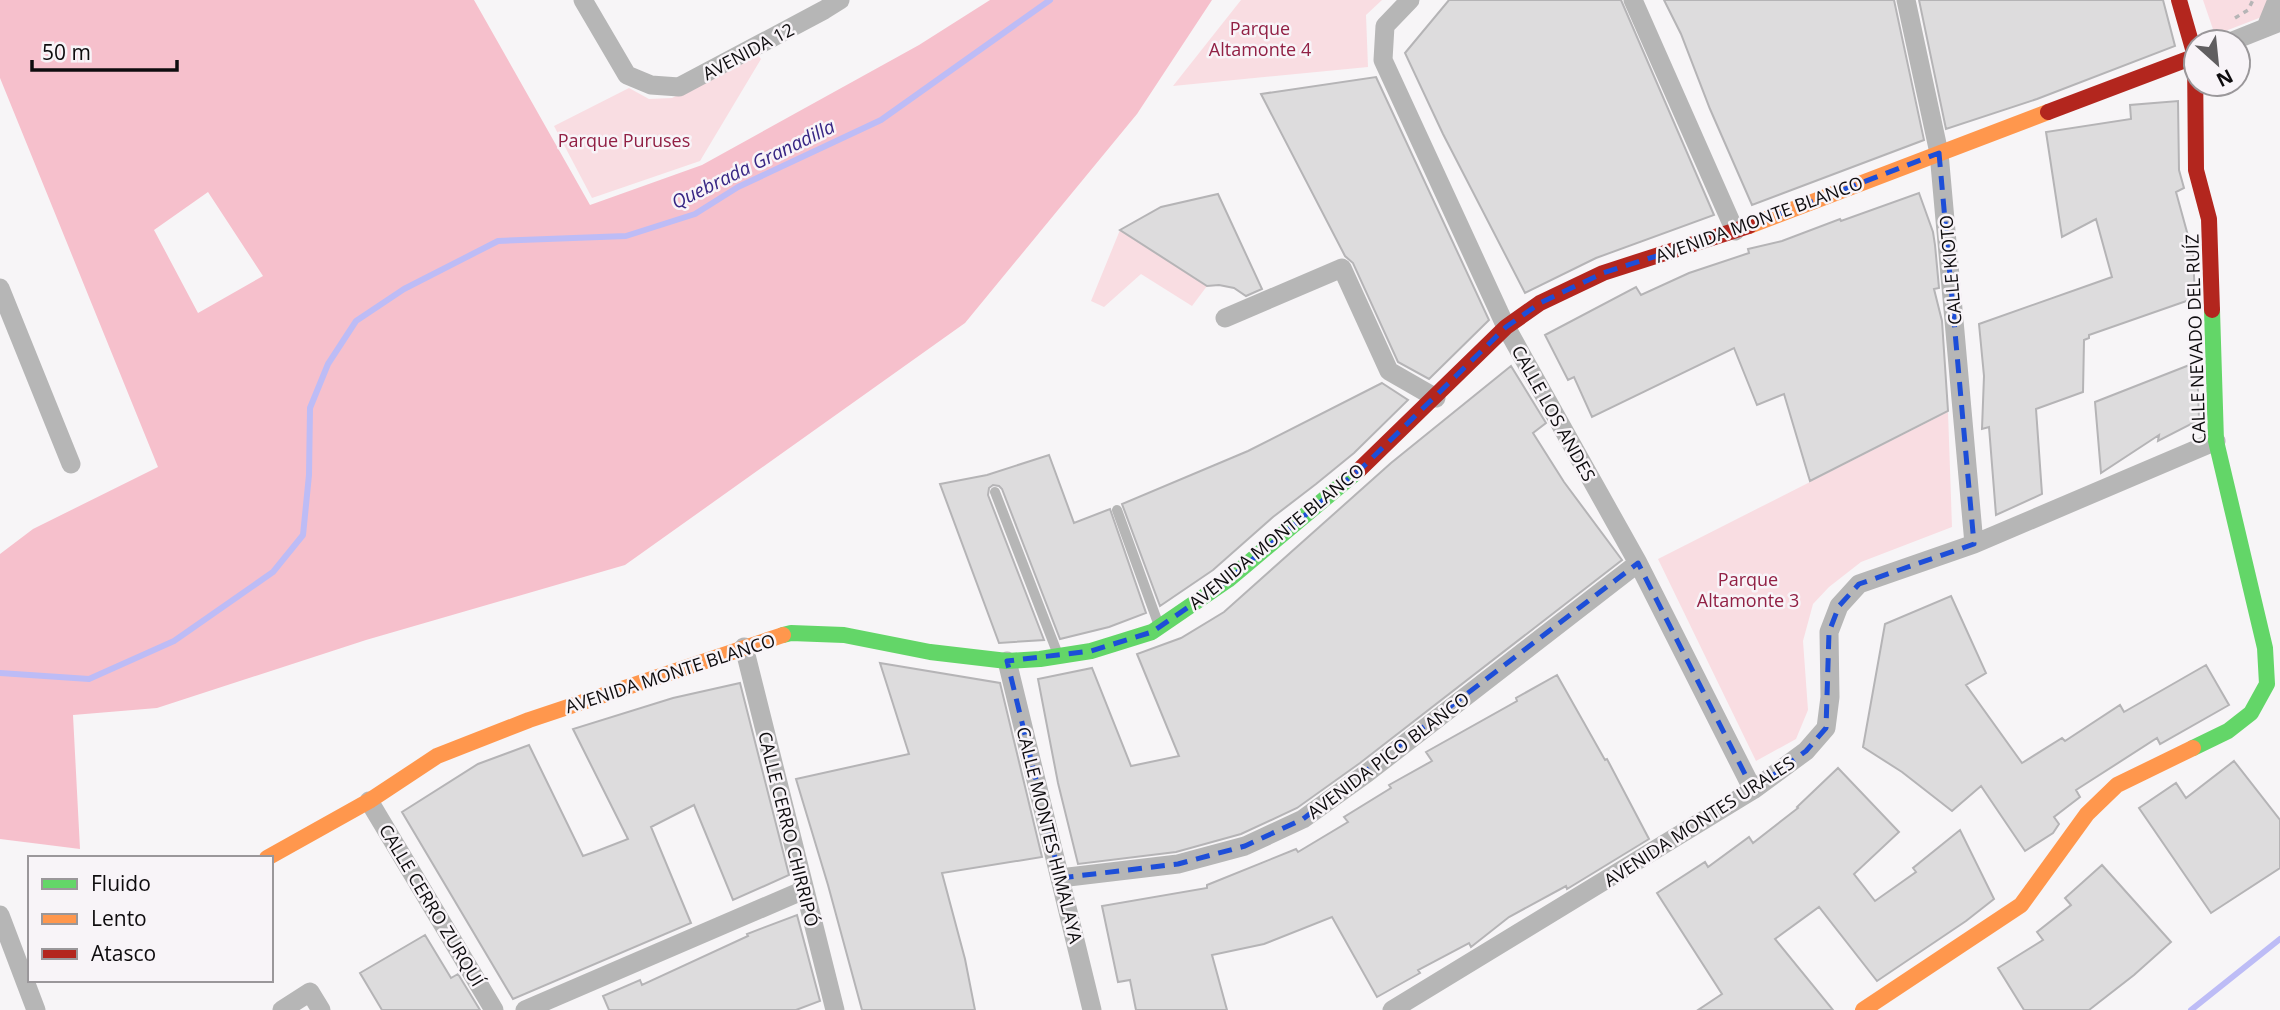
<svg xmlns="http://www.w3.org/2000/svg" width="2280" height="1010" font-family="'Open Sans',sans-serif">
	<rect width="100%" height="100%" fill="#f7f5f7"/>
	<path fill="#f9dde2" d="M1241,0H1382L1366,15L1368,67L1173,86Z
		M2203,0H2280L2272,13L2215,35Z
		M757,54L761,59L700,161L592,198L554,126L629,88L649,99L672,98Z
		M1120,230L1207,286L1192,306L1141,274L1104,307L1091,301Z
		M1948,412L1952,527L1861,562L1829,587L1813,604L1803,641L1808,710L1796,739L1756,761L1658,559Z"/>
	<path fill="#f6c0cc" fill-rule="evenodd" d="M0,0H474L590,205L702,165L919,45L990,0H1212L1137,114L965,323L625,565L366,640L157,708L73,715L80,849L0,839V554L33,529L158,467L0,78ZM208,192L263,276L198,313L154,230Z"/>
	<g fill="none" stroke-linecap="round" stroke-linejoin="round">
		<path stroke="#bdbcf6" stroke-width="6" d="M0,673L89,679L174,641L273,572L303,535L309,475L310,408L328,364L356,321L404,289L498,241L626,236L695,214L738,187L881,120L1050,0
			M2191,1010L2280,939"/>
	</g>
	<path fill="#dddcdd" stroke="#b5b4b6" stroke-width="2" d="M1449,0H1621L1714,215L1596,258L1525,293L1443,134L1405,53Z
		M1664,0H1894L1924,140L1752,205L1710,109L1681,34Z
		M1919,0H2163L2175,46L2037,99L1946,129Z
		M1376,77L1489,320L1429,379L1398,362L1353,263L1345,256L1261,94Z
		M2178,101L2179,170L2184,188L2176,192L2193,254L2195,298L2089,335V338L2084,340L2083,392L2036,409L2042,494L1996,515L1989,427L1982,429L1984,376L1979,324L2112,277L2096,219L2062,237L2046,132L2131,119L2130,105Z
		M1919,193L1933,232L1935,245L1939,288L1934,289L1942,321L1948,411L1810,481L1784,394L1757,405L1734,348L1592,417L1574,377L1568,380L1545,335L1636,287L1641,295L1689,273L1749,253L1748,249L1782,241L1840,219L1841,221Z
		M1218,194L1262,289L1246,296L1234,288L1219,285L1207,286L1120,230L1161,207Z
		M2197,362L2199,420L2158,441L2159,435L2101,473L2095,402Z
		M1511,366L1546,423L1533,433L1564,482L1622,560L1360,763L1297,808L1241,834L1176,852L1078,864L1058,783L1038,679L1092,668L1131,766L1179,756L1137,654L1181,638L1224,612L1391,463Z
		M1382,383L1408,400L1354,453L1316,484L1273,517L1213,570L1160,606L1122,504L1248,451Z
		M1049,455L1074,523L1110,509L1146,613L1109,627L1060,639L1002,489L999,486L993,485L989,488L988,495L1044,640L999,643L940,484L987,475Z
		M1951,596L1986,673L1966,685L2022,763L2062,738L2065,741L2120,705L2124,712L2206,665L2229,705L2160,744L2157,738L2076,790L2080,797L2054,817L2059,824L2053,833L2025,851L1981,786L1952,811L1902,772L1863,747L1885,624Z
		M880,663L1000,683L1042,857L942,873L965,959L975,1010H862L828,885L796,779L909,754Z
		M1557,675L1605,760L1607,759L1649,839L1567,889L1566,886L1509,917L1471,947L1469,943L1418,970L1420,973L1377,997L1332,917L1264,944L1212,955L1227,1010H1136L1130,980L1118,982L1102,906L1207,888V885L1296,849L1298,852L1348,822L1344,817L1391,788L1389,785L1432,761L1426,752L1517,701L1516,698Z
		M740,683L789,875L733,900L694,805L651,827L691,923L513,999L402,812L478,764L529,745L583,856L597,851L628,839L573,729L673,698Z
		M2234,761L2280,820V868L2211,913L2139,808L2176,783L2186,798Z
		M1838,768L1899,832L1854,874L1875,901L1916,872L1913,868L1960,830L1994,899L1966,921L1877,981L1819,907L1775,939L1833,1010H1698L1722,994L1657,893L1705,862L1708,867L1749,837L1753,843L1798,808L1797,807Z
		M2102,865L2171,942L2134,975L2089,1010H2024L1998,968L2043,940L2037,932L2071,905L2065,898Z
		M797,915L820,1001L796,1010H609L603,996L640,980L642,985L748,936L747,934Z
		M425,935L451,978L458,974L480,1010H382L360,973Z"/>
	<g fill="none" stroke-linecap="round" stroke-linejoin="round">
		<path stroke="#b6b5b6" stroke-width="3.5" stroke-dasharray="5 5" stroke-linecap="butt" d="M2235,18L2248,10L2253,0"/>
		<path stroke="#b6b6b6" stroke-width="10" d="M995,492L1057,652
			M1117,510L1158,623"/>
		<path stroke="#b6b6b6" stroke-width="19" d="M583,0L627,75L651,85L679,87L824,10L840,0
			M1410,0L1385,26L1383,60L1506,327L1638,563L1753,790
			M1633,0L1735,231
			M1906,0L1939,153L1974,544
			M2266,27L2277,0
			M2230,42L2280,22
			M0,288L71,464
			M1225,318L1342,268L1389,371L1436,398
			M744,647L835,1010
			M1007,661L1092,1010
			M369,801L494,1010
			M1060,878L1178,864L1245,846L1303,819L1367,773L1638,563
			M0,915L36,1010
			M282,1010L310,992L321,1010
			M525,1010L804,890
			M1392,1010L1753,790L1806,751L1826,728L1830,697L1829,632L1839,606L1859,584L1974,544L2216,441"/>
		<path stroke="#63d668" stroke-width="16" d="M783,635L791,633L844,635L930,652L1007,661L1040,659L1091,651L1152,632L1228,580L1359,470
			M2193,748L2228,731L2251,713L2267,684L2265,648L2216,441L2212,310"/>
		<path stroke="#ff974d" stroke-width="16" d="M1749,226L2048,112
			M267,858L369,801L437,756L529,720L783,635
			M1863,1010L2021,905L2087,814L2117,785L2193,748"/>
		<path stroke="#b3261e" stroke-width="16" d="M2179,0L2195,56L2196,170L2209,219L2212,310
			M2048,112L2196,56
			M1359,470L1506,327L1540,303L1603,273L1749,226"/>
	</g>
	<path fill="none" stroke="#1d4ed8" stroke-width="5" stroke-dasharray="14 9" stroke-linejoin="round" d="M1939,153L1974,544L1859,584L1839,606L1829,632L1826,728L1806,751L1753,790L1638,563L1303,819L1245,846L1178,864L1060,878L1007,661L1091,651L1152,632L1228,580L1365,465L1506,327L1540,303L1603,273L1735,231Z"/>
	<g text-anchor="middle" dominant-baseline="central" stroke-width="5" stroke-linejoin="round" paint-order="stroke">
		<g font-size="18" fill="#912044" stroke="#f8f4f8">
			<text x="1260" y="28">Parque<tspan x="1260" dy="21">Altamonte 4</tspan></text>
			<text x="624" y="140">Parque Puruses</text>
			<text x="1748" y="579">Parque<tspan x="1748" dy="21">Altamonte 3</tspan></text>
		</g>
		<g font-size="18" fill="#0e0c0e" stroke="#f8f4f8">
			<text transform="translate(748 51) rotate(-28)">AVENIDA 12</text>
			<text transform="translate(1759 219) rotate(-20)">AVENIDA MONTE BLANCO</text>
			<text transform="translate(1950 270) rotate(-95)">CALLE KIOTO</text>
			<text transform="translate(2195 339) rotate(-92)">CALLE NEVADO DEL RUÍZ</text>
			<text transform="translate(1554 413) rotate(61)">CALLE LOS ANDES</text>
			<text transform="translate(1276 536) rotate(-39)">AVENIDA MONTE BLANCO</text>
			<text transform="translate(670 673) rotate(-18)">AVENIDA MONTE BLANCO</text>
			<text transform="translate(1388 755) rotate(-37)">AVENIDA PICO BLANCO</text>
			<text transform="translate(1699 821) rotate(-33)">AVENIDA MONTES URALES</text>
			<text transform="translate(789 829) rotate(76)">CALLE CERRO CHIRRIPÓ</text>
			<text transform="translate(1050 835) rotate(76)">CALLE MONTES HIMALAYA</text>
			<text transform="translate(432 905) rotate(59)">CALLE CERRO ZURQUÍ</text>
		</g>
		<g font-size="19" font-style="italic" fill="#372684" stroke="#f8f4f8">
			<text transform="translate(753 164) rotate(-26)">Quebrada Granadilla</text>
		</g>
	</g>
	<rect x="28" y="856" width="245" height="126" fill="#f8f4f8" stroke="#9a979a" stroke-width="2"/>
	<rect x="42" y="879" width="35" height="10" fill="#63d668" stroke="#9a979a" stroke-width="2"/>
	<text x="91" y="891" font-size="21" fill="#0e0c0e">Fluido</text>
	<rect x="42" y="914" width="35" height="10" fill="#ff974d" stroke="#9a979a" stroke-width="2"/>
	<text x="91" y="926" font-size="21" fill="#0e0c0e">Lento</text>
	<rect x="42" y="949" width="35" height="10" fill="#b3261e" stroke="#9a979a" stroke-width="2"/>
	<text x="91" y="961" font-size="21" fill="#0e0c0e">Atasco</text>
	<g transform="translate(2217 63) rotate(153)"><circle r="33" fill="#f8f4f8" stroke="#9a979a" stroke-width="2"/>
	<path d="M0-5L12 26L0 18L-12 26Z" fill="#605e60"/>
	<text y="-10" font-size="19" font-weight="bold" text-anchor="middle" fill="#0e0c0e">N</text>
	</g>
	<path d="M32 60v10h145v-10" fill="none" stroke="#0e0c0e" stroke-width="3.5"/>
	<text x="42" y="60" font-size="21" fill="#0e0c0e" stroke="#f8f4f8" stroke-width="5" paint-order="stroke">50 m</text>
</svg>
